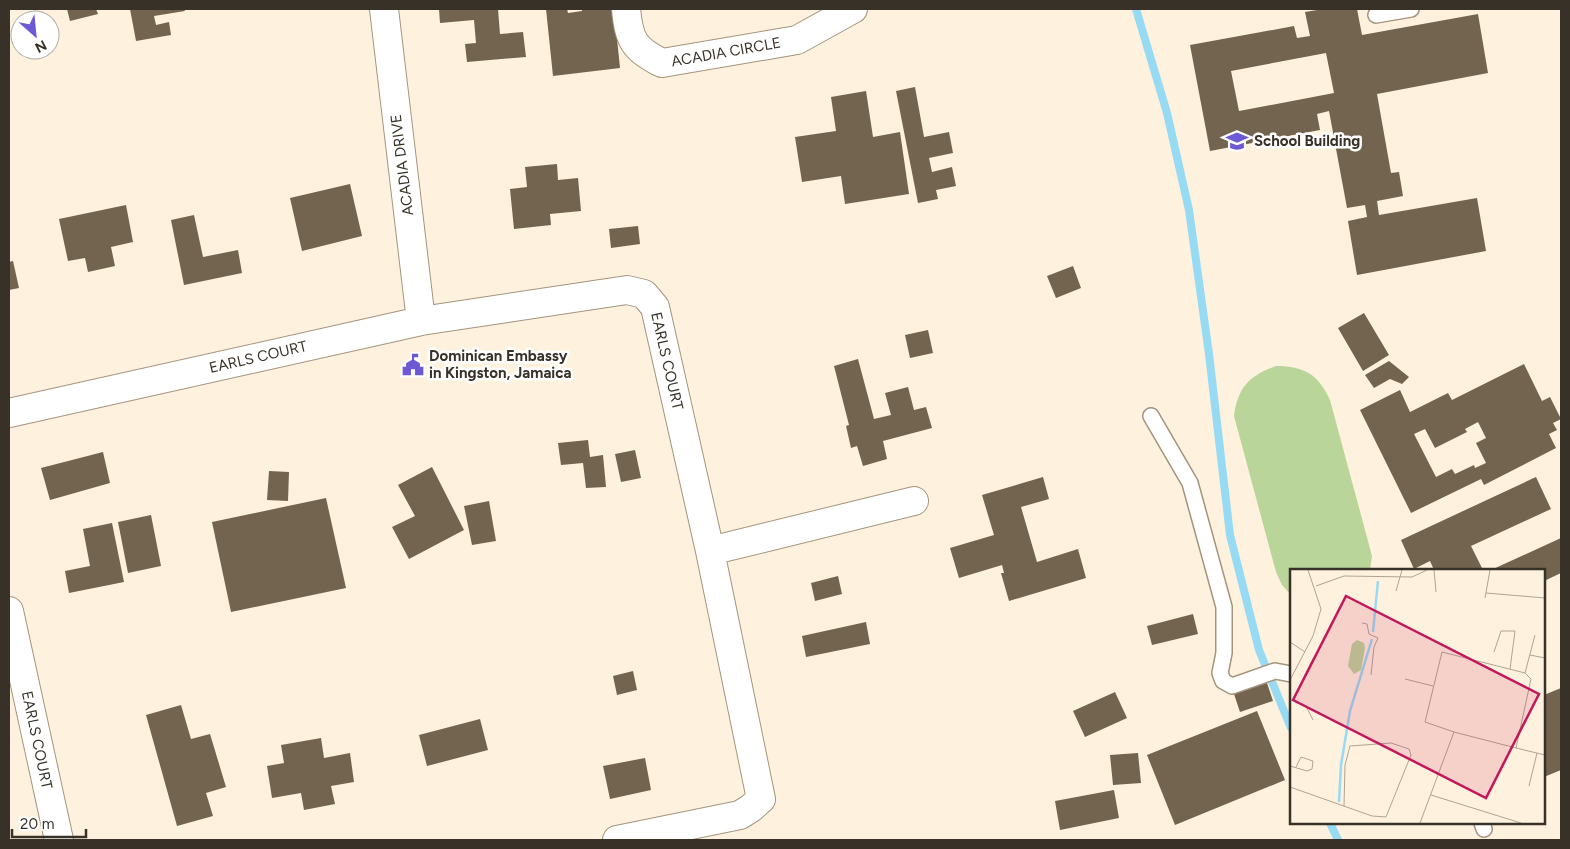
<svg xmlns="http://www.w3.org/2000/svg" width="1570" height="849" font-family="Figtree,sans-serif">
	<rect width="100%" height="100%" fill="#fef1dd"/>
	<path fill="#b9d599" d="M1276,366C1304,366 1318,374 1330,400L1372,556L1370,570H1291V595L1282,585L1276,572L1234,416C1238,388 1248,376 1276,366Z"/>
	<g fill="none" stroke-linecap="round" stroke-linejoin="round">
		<path stroke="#96dbf3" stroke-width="8" d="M1136,9L1167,113L1189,210L1209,354L1230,535L1259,650L1291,728
			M1330,823L1338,840"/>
	</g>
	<path fill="#72644f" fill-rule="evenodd" d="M67,9H96L98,14L70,21Z
		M130,9H184L185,11L154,16L156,25L169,22L171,35L136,41Z
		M439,9H498L500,34L523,32L526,57L467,62L465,44L476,43L474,20L440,23Z
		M546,9H567L568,13L582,11V9H614L620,68L553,76Z
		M1323,9H1357L1362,35L1478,14L1488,73L1377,94L1391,173L1399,172L1403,196L1377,201L1379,215L1477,198L1486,251L1357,275L1348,221L1367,217L1365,205L1347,208L1329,111L1317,114L1320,130L1210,151L1190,45L1294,26L1297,38L1310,36L1305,12ZM1326,53L1334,93L1239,111L1231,71Z
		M915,87L924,137L949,132L953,153L929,158L932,172L952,167L956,186L936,190L938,199L918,203L896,91Z
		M866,91L873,137L900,132L909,194L845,204L841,176L802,182L795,137L836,131L831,97Z
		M557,164L558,180L578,178L581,211L550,214L551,225L514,229L510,189L527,187L525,167Z
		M350,184L362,236L302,251L290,198Z
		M126,205L133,242L111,247L115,266L88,272L85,258L68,261L59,219Z
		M194,215L203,257L238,250L242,273L184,285L171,220Z
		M638,226L640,244L611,248L609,229Z
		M13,261L19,288L9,290V262Z
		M1073,266L1081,288L1056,298L1047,276Z
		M1364,313L1389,355L1363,371L1338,328Z
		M928,330L933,353L910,358L905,335Z
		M858,359L874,419L891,415L885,393L908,387L914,410L926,407L932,428L883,441L887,459L863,466L857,446L851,448L846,426L849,425L834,366Z
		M1389,361L1409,377L1402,384L1390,379L1374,388L1365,375Z
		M1524,364L1542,401L1550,397L1561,419L1553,423L1557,430L1549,434L1556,448L1484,485L1481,479L1411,513L1360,410L1400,390L1410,412L1448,393L1452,400ZM1478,422L1486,438L1476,443L1486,463L1475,468L1474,465L1455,474L1452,469L1436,477L1414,434L1425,429L1435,448L1467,432L1465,429Z
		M588,440L590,457L603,455L606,487L586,488L583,463L561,465L558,443Z
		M635,450L641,478L621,482L615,454Z
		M103,452L110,483L50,500L41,468Z
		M432,467L464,530L409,559L392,527L415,516L398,485Z
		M269,471L289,472L288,501L267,500Z
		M1043,477L1049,499L1021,507L1037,562L1078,549L1086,578L1009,601L1001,573H1004L1002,565L959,578L950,548L994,535L982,495Z
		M1536,477L1551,509L1471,546L1483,570H1434L1430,561L1414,569L1401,540Z
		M326,498L346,588L231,612L212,522Z
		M489,501L496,541L472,545L464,506Z
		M151,515L161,566L128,573L118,522Z
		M112,523L124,582L69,593L65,571L90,566L83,529Z
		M1561,538V573L1544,581V570H1491Z
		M838,576L842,594L815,601L811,583Z
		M1193,614L1198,634L1152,645L1147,626Z
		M866,622L870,644L806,657L802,636Z
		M633,671L637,690L617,695L613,676Z
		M1266,680L1273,701L1240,712L1233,691Z
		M1561,688V770L1544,777V695Z
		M1115,692L1127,718L1085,737L1073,711Z
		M181,705L191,739L210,734L226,787L206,793L213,816L177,826L146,715Z
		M1257,711L1285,780L1175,825L1147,755Z
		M480,719L488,750L427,766L419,735Z
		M321,738L324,758L350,753L354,782L331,786L335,804L304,810L301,793L272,798L267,766L284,763L281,745Z
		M1138,753L1141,783L1113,785L1110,755Z
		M645,758L651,790L610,799L603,766Z
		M1114,790L1119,818L1060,830L1055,801Z"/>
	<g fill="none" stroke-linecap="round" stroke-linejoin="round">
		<g stroke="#a4947e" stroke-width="18">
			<path id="lane" d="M1376,15L1411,9
				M1151,416L1190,483L1224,607V653L1220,673L1223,681L1232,686L1275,671L1291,674
				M1482,823L1484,829"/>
		</g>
		<g stroke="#a4947e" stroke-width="30">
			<path id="street" d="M384,9L421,321
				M626,9C629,39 633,49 662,63L797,40L853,9
				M9,413L421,321L627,290L644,294L655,307L710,551L761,799L751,808L740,815L617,840
				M710,551L914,501
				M9,611L59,840"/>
		</g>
		<use href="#lane" stroke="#fff" stroke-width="15"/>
		<use href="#street" stroke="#fff" stroke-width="28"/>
	</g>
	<defs>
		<g id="school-bare" transform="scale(1.725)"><path d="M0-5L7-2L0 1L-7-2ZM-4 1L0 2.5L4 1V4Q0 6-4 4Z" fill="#6d59d3" stroke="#fff" stroke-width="2.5" paint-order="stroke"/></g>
		<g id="civic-bare" transform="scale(1.725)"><path d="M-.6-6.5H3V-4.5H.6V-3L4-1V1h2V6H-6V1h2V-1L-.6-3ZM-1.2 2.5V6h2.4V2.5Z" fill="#6d59d3" stroke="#fff" stroke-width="2.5" paint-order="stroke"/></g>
	</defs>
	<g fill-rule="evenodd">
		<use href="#school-bare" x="1237" y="141"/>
		<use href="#civic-bare" x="413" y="365"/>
	</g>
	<g text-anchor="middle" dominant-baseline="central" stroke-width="5" stroke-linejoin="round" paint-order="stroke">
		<g font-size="15" fill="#383128" stroke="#fff">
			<text transform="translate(726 52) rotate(-10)">ACADIA CIRCLE</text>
			<text transform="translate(402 165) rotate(-97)">ACADIA DRIVE</text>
			<text transform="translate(258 357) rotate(-13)">EARLS COURT</text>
			<text transform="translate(667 361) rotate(77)">EARLS COURT</text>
			<text transform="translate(37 740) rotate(78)">EARLS COURT</text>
		</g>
		<g font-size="15" font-weight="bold" fill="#383128" stroke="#fff" text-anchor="start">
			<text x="1254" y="141">School Building</text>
			<text x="429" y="356">Dominican Embassy<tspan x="429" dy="17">in Kingston, Jamaica</tspan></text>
		</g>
	</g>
	<g transform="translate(1290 569)">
		<rect width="255" height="255" fill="#fef1dd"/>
		<path d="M67,71L74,74L75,79L71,101L64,105L58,97L62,75Z" fill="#b9d599"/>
		<path fill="none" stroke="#96dbf3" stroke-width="2.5" d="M83,63L88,12M49,233L51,196L60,142L82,70"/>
		<path fill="none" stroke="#afa495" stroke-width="1" d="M144,1L146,23M26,17L54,7L122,8L137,1M106,22L112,1M196,24L255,29M195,29L200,1M72,54L77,55L79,65L88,69L84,78L81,106M0,73L15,83M204,83L211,62H225L220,100M240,86L255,89M235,104L245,66M115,110L143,117M0,111L23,67L31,40L18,1M16,137L23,151M226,179L241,110L235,104L152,83L135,153L164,163L226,179L255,186M0,197L17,202L22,200L23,192L11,188L6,198M239,217L247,184M0,218L82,247L96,248L121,186L119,180L101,174L60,177L55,196L54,237M141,226L231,254M130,254L164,163"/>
		<path fill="#c2185b" fill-opacity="0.15" stroke="#c2185b" stroke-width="2.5" d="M56,27L249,125L196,229L3,131Z"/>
		<rect width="255" height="255" fill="none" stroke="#383128" stroke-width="2.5"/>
	</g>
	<rect width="1570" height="849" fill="none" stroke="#383128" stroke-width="20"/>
	<g transform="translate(35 35) rotate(153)"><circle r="24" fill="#ffffff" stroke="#afada9"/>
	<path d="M0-4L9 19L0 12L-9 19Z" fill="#6d59d3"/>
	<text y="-8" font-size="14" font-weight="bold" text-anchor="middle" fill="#383128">N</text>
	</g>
	<path d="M12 829v8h74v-8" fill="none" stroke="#383128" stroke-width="2.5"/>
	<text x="20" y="829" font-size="15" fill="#383128" stroke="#ffffff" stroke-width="4" paint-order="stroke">20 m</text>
</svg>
